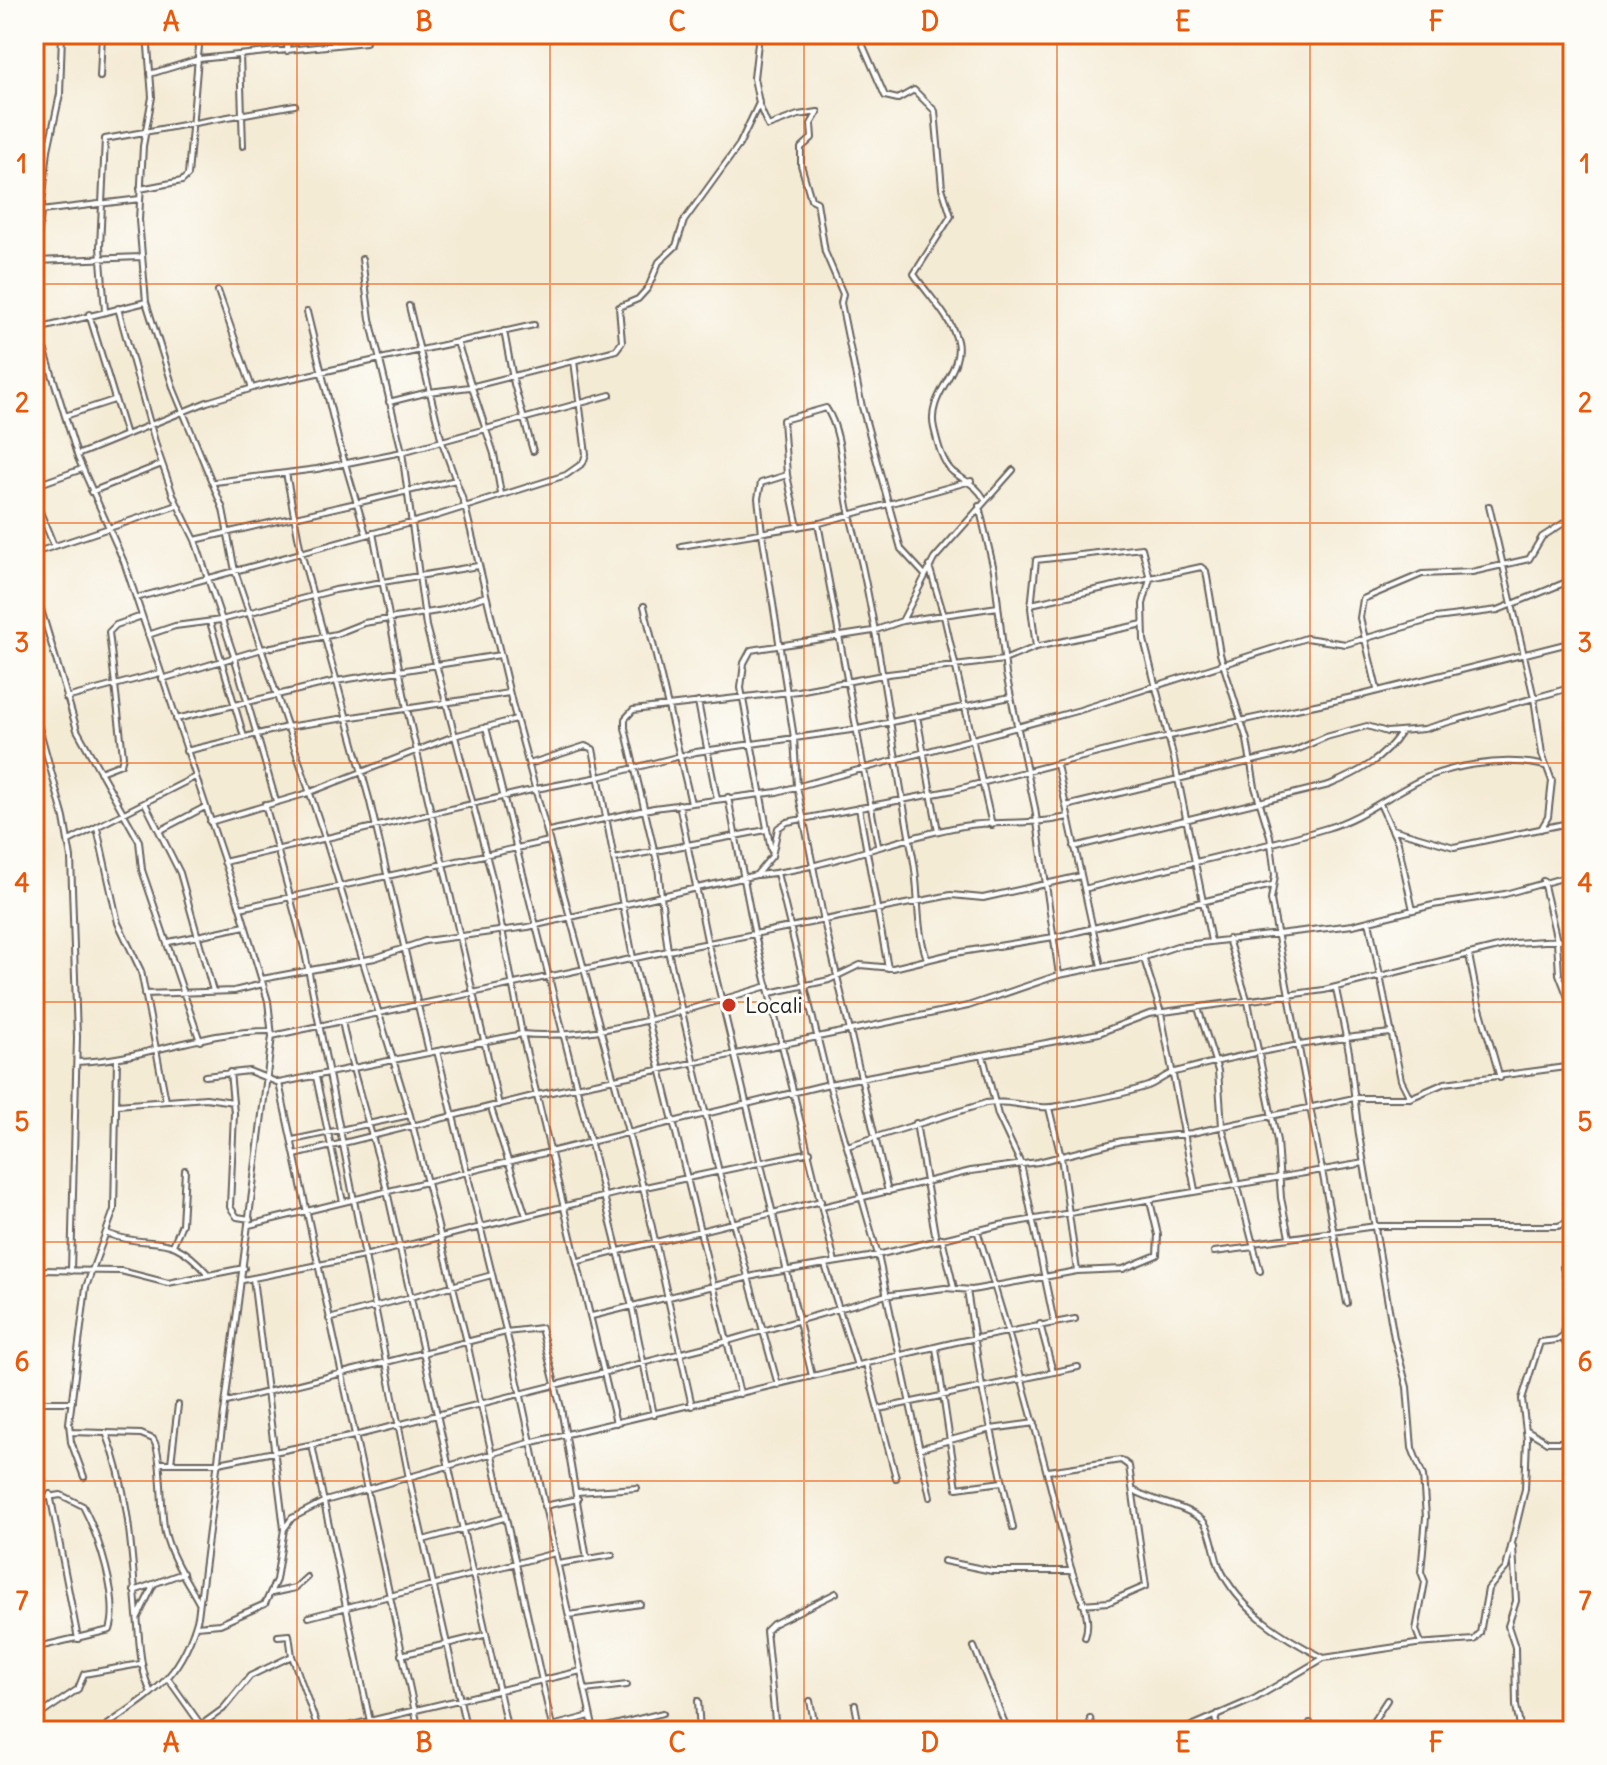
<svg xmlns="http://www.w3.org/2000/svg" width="1607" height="1765" font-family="Delius,sans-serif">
	<rect width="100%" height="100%" fill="#fdfcf7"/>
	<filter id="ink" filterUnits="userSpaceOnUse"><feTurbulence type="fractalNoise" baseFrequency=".0125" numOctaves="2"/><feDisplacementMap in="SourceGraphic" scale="16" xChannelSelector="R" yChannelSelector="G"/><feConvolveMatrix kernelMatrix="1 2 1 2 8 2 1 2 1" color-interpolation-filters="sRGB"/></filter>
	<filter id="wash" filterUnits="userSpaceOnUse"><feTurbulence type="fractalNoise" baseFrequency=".006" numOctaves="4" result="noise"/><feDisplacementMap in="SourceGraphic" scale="32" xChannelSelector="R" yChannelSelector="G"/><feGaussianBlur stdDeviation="1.8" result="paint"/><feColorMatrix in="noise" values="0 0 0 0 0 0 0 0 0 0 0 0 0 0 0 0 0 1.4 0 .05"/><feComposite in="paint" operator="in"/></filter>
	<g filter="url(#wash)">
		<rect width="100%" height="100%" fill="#f4ebd5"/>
	</g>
	<g filter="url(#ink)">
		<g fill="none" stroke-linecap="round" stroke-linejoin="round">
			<g stroke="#68645d" stroke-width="8">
				<path id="street" d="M147,34L152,97L143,146L139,220L146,302L174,390L223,509L235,571L326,841L410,1115L467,1342L553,1731
					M858,34L885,96L898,99L914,90L935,111L942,188L951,216L914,274C927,294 951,317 957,341C964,372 926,395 934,428C937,441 942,463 953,472C966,482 976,484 985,500
					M333,43V34
					M287,51L288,34
					M240,55L243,146
					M150,74L199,59L366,42
					M100,77L102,34
					M759,105L768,126L798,115L818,112L811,124L812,138L801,148V165L811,199L817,202L825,252L843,294L841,303L862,407L901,549L924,574
					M140,189L182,181L188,175L200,34
					M41,211L140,199
					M362,259L370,319L402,452L426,626L492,877L522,1034L616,1423
					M36,261L141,257
					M34,276L48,150L60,94L62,34
					M218,291L252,388
					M409,306L442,442L465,506L512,703L643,1187L692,1406
					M118,308L157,449L173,495L195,540L234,656L276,801
					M105,311L100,247L105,139L295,105
					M307,312L339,443L366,534
					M89,314L126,435
					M34,316L78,458L124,562L240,908L268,1001L272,1036L198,1617C180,1682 150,1694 99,1731
					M38,329L146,302
					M504,331L514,384L533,451
					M457,342L494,454L501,494
					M389,402L429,392L470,387L616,350L622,342L619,307L638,299L648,288L659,262L676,246L684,221L739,145L759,103L754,78L759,34
					M65,416L114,400
					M34,451L43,483
					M77,455L207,402L263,385L534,325
					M286,473L301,552L370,802L429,1052
					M787,475L761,483L758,498L762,533L794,738L797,786L824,921L888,1192
					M215,482L317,469L402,452L610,395
					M34,486L82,469
					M91,492L162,464
					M34,497L54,546
					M979,506L994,570L1006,674L1035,808L1059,975
					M1489,506L1534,698L1542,754L1552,781L1548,817L1541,829
					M818,523L878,845
					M798,527L787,475L783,420L826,408C845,436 841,483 850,515C879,626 891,743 913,857C920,891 915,926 927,959
					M373,533L407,709L499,1105
					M195,540L456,480
					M681,546L820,523L971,481
					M34,553L178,505
					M929,566L944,616L992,825
					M34,586L77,730L139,841L142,870L200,1041
					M136,598L436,516L566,475L583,463L586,454L574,361
					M1031,604L1201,567L1206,571L1220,654L1247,740L1255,787L1270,836L1275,875L1271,900L1347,1303
					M644,606L691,803
					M902,621L934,559L1013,470
					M210,622L244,737
					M148,635L175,626L221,620L335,590L478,566
					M1036,647L1031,608L1036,560L1142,548L1150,579L1143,604L1144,640L1174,759L1211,941
					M162,679L262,649L336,634L364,623L444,610L486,596
					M1377,689L1360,618L1363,599L1422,574L1472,572L1529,559L1542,537L1573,517
					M66,698L160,673
					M698,702L717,799
					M34,709L64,818L71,858L77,1037L71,1271
					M917,716L938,831
					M176,719L336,681L500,655
					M486,727L632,1307L654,1415
					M186,751L287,727L509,693
					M529,764L585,746L593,749L633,958L740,1394
					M1057,765L1101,966
					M100,772L121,764L123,756L109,632L116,625L142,616
					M728,797L754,931L835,1262
					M145,803L180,873L213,991
					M265,804L304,948L409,1478L467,1731
					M679,804L707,940L812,1376
					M1380,804L1398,843L1413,910
					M1066,806L1294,751L1326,737L1367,726L1387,732L1424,729L1573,687
					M859,808L888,968
					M210,822L308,793L454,736L516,719
					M1565,823L1573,860
					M97,828L118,923L141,971L166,1101
					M1392,829L1454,847L1573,822
					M161,830L205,807
					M549,831L654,808L777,792L1080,710L1306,638L1346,644L1436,618L1498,610L1569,581L1573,587
					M69,841L195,777
					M1074,847L1329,785C1358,773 1383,760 1401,732
					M771,850L741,688L744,663L751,650L873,631L902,621L998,607
					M614,859L766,830
					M224,862L536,789L599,777L696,752L858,729L1010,697
					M777,873L829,1084L878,1255L930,1497
					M758,875C830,868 893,838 963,826C999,820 1029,826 1068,817
					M1543,881L1557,941L1559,974L1573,1010
					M1084,889C1164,868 1248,852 1327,828C1358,819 1381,801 1409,786C1445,765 1505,756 1545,766
					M240,908L549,841
					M1369,921L1401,1080L1410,1098
					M1228,939L1248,1002L1277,1141L1281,1198L1289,1237
					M169,942L245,926
					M1469,955L1478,1001L1500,1078
					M1144,959L1161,1013L1195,1190
					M34,963L38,1059L34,1175
					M262,979L375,958L425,941L528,927L661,896L658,866L625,728V719L633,710L798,691L888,674L1004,660L1036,647L1143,624
					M1336,989L1349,1052L1359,1135L1394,1338L1407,1387L1412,1448L1423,1476L1426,1517L1421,1572L1425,1582L1416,1630L1421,1643
					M770,993L829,980L860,965L893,968L955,953L1060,936L1272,885
					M144,994L234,991L263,984
					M1198,1008L1218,1071L1222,1126L1260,1271
					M342,1021C353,1079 373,1134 387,1191L508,1731
					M272,1036L668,951L661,896L756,875L772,856L778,828L787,822L954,790L1137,743L1362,695L1573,642
					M437,1051L512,1355L594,1731
					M983,1056L998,1115L1021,1164L1054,1322
					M77,1062C143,1060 205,1030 271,1031
					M230,1072L234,1113L230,1207L237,1217L250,1219
					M205,1076L249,1071L279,1083L522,1034C600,1041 692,1008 768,986
					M316,1077L343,1202
					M279,1083L419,1731
					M117,1105L206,1098L233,1102
					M491,1108L526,1216
					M1049,1108L1061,1157L1077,1271
					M916,1123L936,1240
					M293,1140L410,1115
					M847,1146L986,1103C1011,1099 1035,1111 1059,1106C1087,1101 1121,1095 1148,1086C1158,1082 1165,1075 1175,1072C1245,1053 1319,1040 1391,1033
					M295,1155L537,1095L968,1006L1059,975L1136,960L1177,946L1353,925L1433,905L1505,894L1573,875
					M822,1207L971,1171L1038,1162L1122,1141L1192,1133L1354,1098H1410L1445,1083L1573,1066
					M249,1225L829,1084L1099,1033L1149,1014L1324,990L1514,943L1573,939
					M977,1230C1012,1340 1042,1449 1069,1561C1074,1584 1094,1614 1085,1637
					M108,1234C155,1251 167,1227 208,1274
					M942,1238L954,1288
					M1253,1243L1376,1226H1558L1571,1221
					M173,1245L182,1224L185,1170
					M1214,1252L1254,1247
					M579,1261L821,1201
					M825,1265L857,1366
					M34,1270L121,1271L168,1283L244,1268
					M253,1278L284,1529
					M243,1280L364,1256L626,1191L810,1152
					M967,1290L983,1393L1013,1528
					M592,1316L758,1275L869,1257L1000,1225L1364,1163
					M329,1319L492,1275
					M1040,1324L1053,1372
					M1562,1339L1573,1351
					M936,1348L957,1488L1002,1482
					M866,1364L896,1478
					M778,1385L719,1172L668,951L951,895L983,898L1081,876
					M34,1402H72
					M227,1402L506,1332L541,1328L561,1408L587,1559
					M879,1409L1078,1367
					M1527,1430L1547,1442H1573
					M70,1432L141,1434L153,1439C163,1453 160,1511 165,1533C171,1558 187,1581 199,1603
					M107,1435C129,1491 132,1556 137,1615C140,1643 139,1666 151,1693
					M312,1445L372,1731
					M921,1448L991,1429L1035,1423
					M159,1463H219L354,1436L721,1343L883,1296L945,1288L972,1290L1077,1271L1123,1269L1157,1255L1158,1235L1150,1201
					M171,1463L178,1405
					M1048,1471L1121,1460L1129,1466L1146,1586L1109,1602L1082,1604
					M84,1477L71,1442L69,1423L86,1287L114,1210L117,1059
					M1135,1491C1157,1503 1184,1505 1202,1520C1212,1529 1214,1554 1219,1566C1239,1610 1282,1637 1324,1658L1416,1644L1474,1640L1480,1633L1488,1589L1506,1568L1525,1489L1527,1439L1522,1399L1540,1342L1557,1340L1564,1335L1569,1289L1563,1267L1570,1252L1573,1216
					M577,1492L637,1488
					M50,1494L78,1639
					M34,1499L61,1495L83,1506C98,1535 120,1599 110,1630L34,1648
					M544,1506L578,1499
					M423,1540L504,1518
					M1513,1546L1516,1601L1508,1626L1515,1647L1516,1706L1521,1731
					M944,1561L992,1571H1072
					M558,1564L612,1555
					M134,1591L183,1573
					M272,1593L295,1588L307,1577
					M569,1615L640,1604
					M138,1617L154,1584
					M309,1617L555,1553
					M196,1626L220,1624L265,1604L276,1580L284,1529L292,1518L325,1501L529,1443L956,1342L1075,1319
					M278,1636L289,1635L292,1656L319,1731
					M974,1647L1008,1731
					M401,1655L484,1635
					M169,1680L201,1725L223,1709L250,1676L292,1656
					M585,1690L627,1685
					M698,1701L700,1731
					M810,1701L816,1731
					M855,1705L860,1731
					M1090,1718L1092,1731
					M34,1719L78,1689L84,1674L140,1664
					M552,1726L590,1716
					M730,1726L731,1731
					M231,1729V1731
					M594,1730L663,1713
					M327,1731L581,1671
					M776,1731L766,1631L773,1624L836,1593
					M1180,1731L1254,1699L1322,1659
					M1214,1731L1218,1714
					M1308,1731L1310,1723
					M1367,1731L1387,1700"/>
			</g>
			<use href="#street" stroke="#fff" stroke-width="4"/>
		</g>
	</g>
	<path fill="none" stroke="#e8590c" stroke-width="2" stroke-opacity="0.55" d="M297,34V1731M550,34V1731M804,34V1731M1057,34V1731M1310,34V1731M34,284H1573M34,523H1573M34,763H1573M34,1002H1573M34,1242H1573M34,1481H1573"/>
	<circle fill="#c8321e" stroke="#fdfcf7" stroke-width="3" cx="729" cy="1005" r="8"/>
	<g text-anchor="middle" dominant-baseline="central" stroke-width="6" stroke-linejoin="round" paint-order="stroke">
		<g font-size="22" fill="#1c1c1c" stroke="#fdfcf7" text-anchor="start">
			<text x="745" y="1005">Locali</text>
		</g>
	</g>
	<rect width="1607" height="1765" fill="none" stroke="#fdfcf7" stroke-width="88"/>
	<rect x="44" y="44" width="1519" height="1677" fill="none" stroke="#e8590c" stroke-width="3"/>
	<g font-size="26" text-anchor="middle" font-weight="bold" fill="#e8590c">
		<text x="171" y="31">A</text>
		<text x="424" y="31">B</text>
		<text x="677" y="31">C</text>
		<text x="930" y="31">D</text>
		<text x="1183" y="31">E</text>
		<text x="1436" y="31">F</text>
		<text x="22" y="173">1</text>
		<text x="1585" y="173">1</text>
		<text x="22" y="412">2</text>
		<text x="1585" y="412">2</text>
		<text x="22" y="652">3</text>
		<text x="1585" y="652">3</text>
		<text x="22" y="892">4</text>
		<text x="1585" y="892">4</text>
		<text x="22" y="1131">5</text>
		<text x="1585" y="1131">5</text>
		<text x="22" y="1371">6</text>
		<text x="1585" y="1371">6</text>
		<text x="22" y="1610">7</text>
		<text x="1585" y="1610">7</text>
		<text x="171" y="1752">A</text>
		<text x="424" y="1752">B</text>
		<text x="677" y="1752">C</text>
		<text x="930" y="1752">D</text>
		<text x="1183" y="1752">E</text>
		<text x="1436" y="1752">F</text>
	</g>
</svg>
